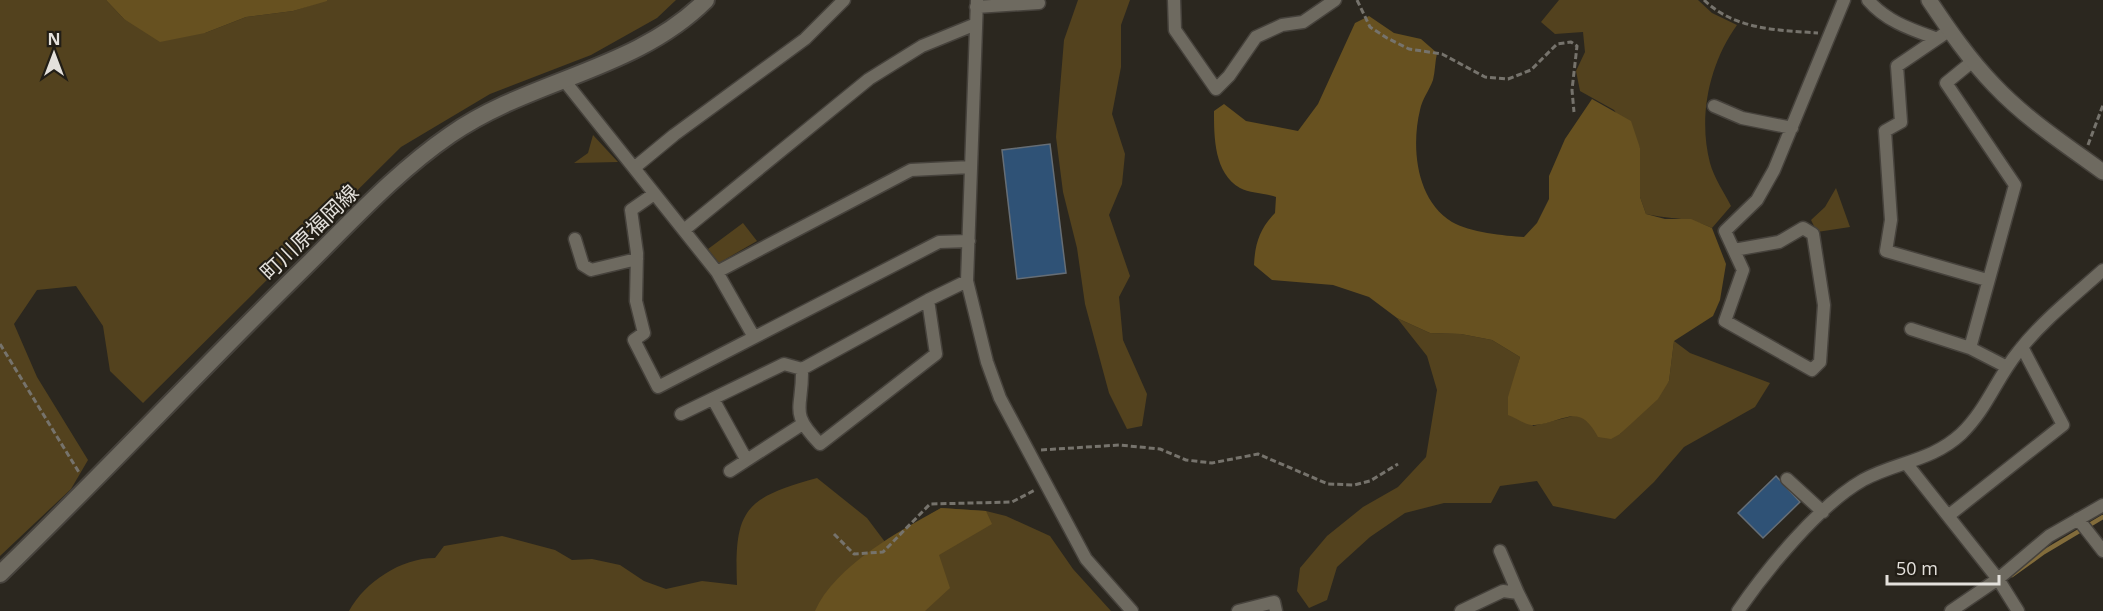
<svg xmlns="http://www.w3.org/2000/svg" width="2103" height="611" font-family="'Open Sans','Noto Sans JP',sans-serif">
	<rect width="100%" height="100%" fill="#2b271f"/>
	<path fill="#53421e" d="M0,0H106L124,19L205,33L246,17L293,11L327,0H676L657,18L591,55L490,94L401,147L143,403L110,371L103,326L76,286L37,290L14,324L37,377L88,460L71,489L0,556Z
		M1078,0H1130L1121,25V67L1112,114L1125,154L1122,184L1109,215L1130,276L1119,297L1123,340L1147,394L1142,426L1127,429L1109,393L1085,304L1077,248L1063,192L1056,137L1064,40Z
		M1559,0H1698L1712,13L1737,25C1709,64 1698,117 1710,163C1714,178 1724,192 1731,206L1712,228C1687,216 1672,220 1646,214L1640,197V148L1614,110L1580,91L1576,71L1585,52L1583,32L1555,34L1541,22Z
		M593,135L618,162L574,163L588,153Z
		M1836,188L1850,227L1817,232L1811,220L1825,207Z
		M743,223L757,241L719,263L708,249Z
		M1397,318L1430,333L1461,334L1492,340L1520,357L1515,376L1533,426L1577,415L1620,434L1669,381L1674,341L1690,353L1770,383L1755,407L1684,447L1654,482L1615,519L1553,506L1537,481L1500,486L1491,503H1444L1405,513L1370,537L1337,567L1327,600L1309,608L1297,591L1300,568L1327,536L1363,507L1398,487L1426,457L1437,390L1427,356Z
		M817,478L867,518L885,542L941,508L986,511L1006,516L1050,536L1073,569L1111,611H349C365,582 401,558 435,558L444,546L502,536L555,550L572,560L592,559L620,565L644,581L666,589L702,581L737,585C734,509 745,498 817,478Z"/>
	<path fill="#675120" d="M106,0H327V1L293,11L246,17L205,33L160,42L124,19Z
		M1369,16L1394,33L1421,39L1437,53C1435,62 1435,72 1433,80C1429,91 1422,99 1420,110C1411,147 1416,200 1452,222C1469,232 1505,236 1524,237L1537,223L1549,199V176L1565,139L1592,99L1631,121L1640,148V197L1646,214L1665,219H1691L1712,228L1726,264L1720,300L1713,316L1674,341L1669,381L1658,399L1620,434L1611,439L1598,437C1579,401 1565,422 1535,425C1527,426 1516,418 1508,415V397L1520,357L1492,340L1461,334L1430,333L1397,318L1369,297L1333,285L1272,280L1254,265C1255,243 1260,228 1275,213L1276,197C1265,193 1249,193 1240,188C1214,173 1214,137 1214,111L1224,104L1246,121L1298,131L1318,104L1355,23Z
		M941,508L986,511L992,524L939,555L950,588L925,611H815C835,566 899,531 941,508Z"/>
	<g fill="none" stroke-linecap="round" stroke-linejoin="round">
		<path stroke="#826c3b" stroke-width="4.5" d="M2012,575L2044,552L2103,517"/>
	</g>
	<path fill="#2f5276" stroke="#666e76" stroke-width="1.5" d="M1050,144L1066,273L1017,279L1002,150Z
		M1776,476L1800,502L1763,538L1738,513Z"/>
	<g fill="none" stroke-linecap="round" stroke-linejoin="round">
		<g stroke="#46423c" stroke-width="15">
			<path id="minor" d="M977,0L967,281L987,362L1000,398L1086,559L1132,611
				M1174,0L1175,30L1216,89L1229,76L1256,37L1282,25L1303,22L1335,0
				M1868,0C1886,21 1910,29 1935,38
				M976,7L1039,3
				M1950,30L1897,66L1901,122L1885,131L1891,220L1886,251L1987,280
				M563,79L717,272L911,170L971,167
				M1714,106L1742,118L1792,128
				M634,168L674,135L805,39L844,0
				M654,194L631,210L637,253L636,301L644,333L634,340L658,387L939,242L969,241
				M684,230L869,79L922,46L976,24
				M575,239L583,265L591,270L637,259
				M1734,250L1779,242L1803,228L1813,234L1824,305L1820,362L1812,370L1725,321L1743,270L1725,231L1757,200L1774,170L1844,0
				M717,272L754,337
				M1911,329L1970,348L2007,367
				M1970,348L2015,185L1946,83L1973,61
				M802,369C803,410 788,411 820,444L936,354L928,300
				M713,399L746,459
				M681,414L784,364L802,369L928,300L967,281
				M1906,463L1998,579L2018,611
				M730,471L801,425
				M1787,479L1823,512
				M1948,516L2063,425L2022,347
				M2078,519L2103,551
				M1500,551L1518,593
				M1238,611L1274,602L1276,611
				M1461,611L1503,591L1518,593L1527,611
				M1738,611C1767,569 1819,505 1863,480C1896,462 1932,461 1961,434C1987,409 1996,379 2018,352C2042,321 2074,296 2103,270
				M1951,611L1998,579L2049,536L2103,505"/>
		</g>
		<g stroke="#46423c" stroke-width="18">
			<path id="tertiary" d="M1929,0C1949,30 1969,59 1994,85C2026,119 2066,145 2103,172"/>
		</g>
		<g stroke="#46423c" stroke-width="20">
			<path id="secondary" d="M0,574C103,474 201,369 303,269C350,223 396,172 450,135C530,79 635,71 706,0"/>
		</g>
		<path stroke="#76736c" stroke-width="3" stroke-dasharray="6 3" stroke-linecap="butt" d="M1357,0L1370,27L1387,38L1409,49L1442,54L1485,77L1508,79L1531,70L1557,44L1571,42L1577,46L1572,90L1574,112
			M1704,0C1735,30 1777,30 1818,33
			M2088,145L2103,105
			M0,344L80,474
			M1041,450L1119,445L1160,449L1186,460L1212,463L1258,454L1328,484L1354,485L1370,481L1398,464
			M834,534L854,554L883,552L930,504L1012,502L1035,490"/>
		<use href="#minor" stroke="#6e6a60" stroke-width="12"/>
		<use href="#tertiary" stroke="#6e6a60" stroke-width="15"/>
		<use href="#secondary" stroke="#6e6a60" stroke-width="16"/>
	</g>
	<g text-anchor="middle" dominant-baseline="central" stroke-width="4.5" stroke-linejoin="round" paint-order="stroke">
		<g font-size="21" fill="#e4e1dc" stroke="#221e16">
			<text transform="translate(309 232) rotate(-44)">町川原福岡線</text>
		</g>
	</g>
	<g transform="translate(54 54)" stroke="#221e16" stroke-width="4.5" paint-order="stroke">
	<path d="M0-4.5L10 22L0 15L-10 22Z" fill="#e4e1dc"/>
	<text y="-9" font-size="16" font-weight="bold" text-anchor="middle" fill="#e4e1dc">N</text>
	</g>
	<path d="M1887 575v9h112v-9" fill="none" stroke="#e4e1dc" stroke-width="3"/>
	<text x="1896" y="575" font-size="18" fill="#e4e1dc" stroke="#221e16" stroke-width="4.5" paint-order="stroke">50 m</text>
</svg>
